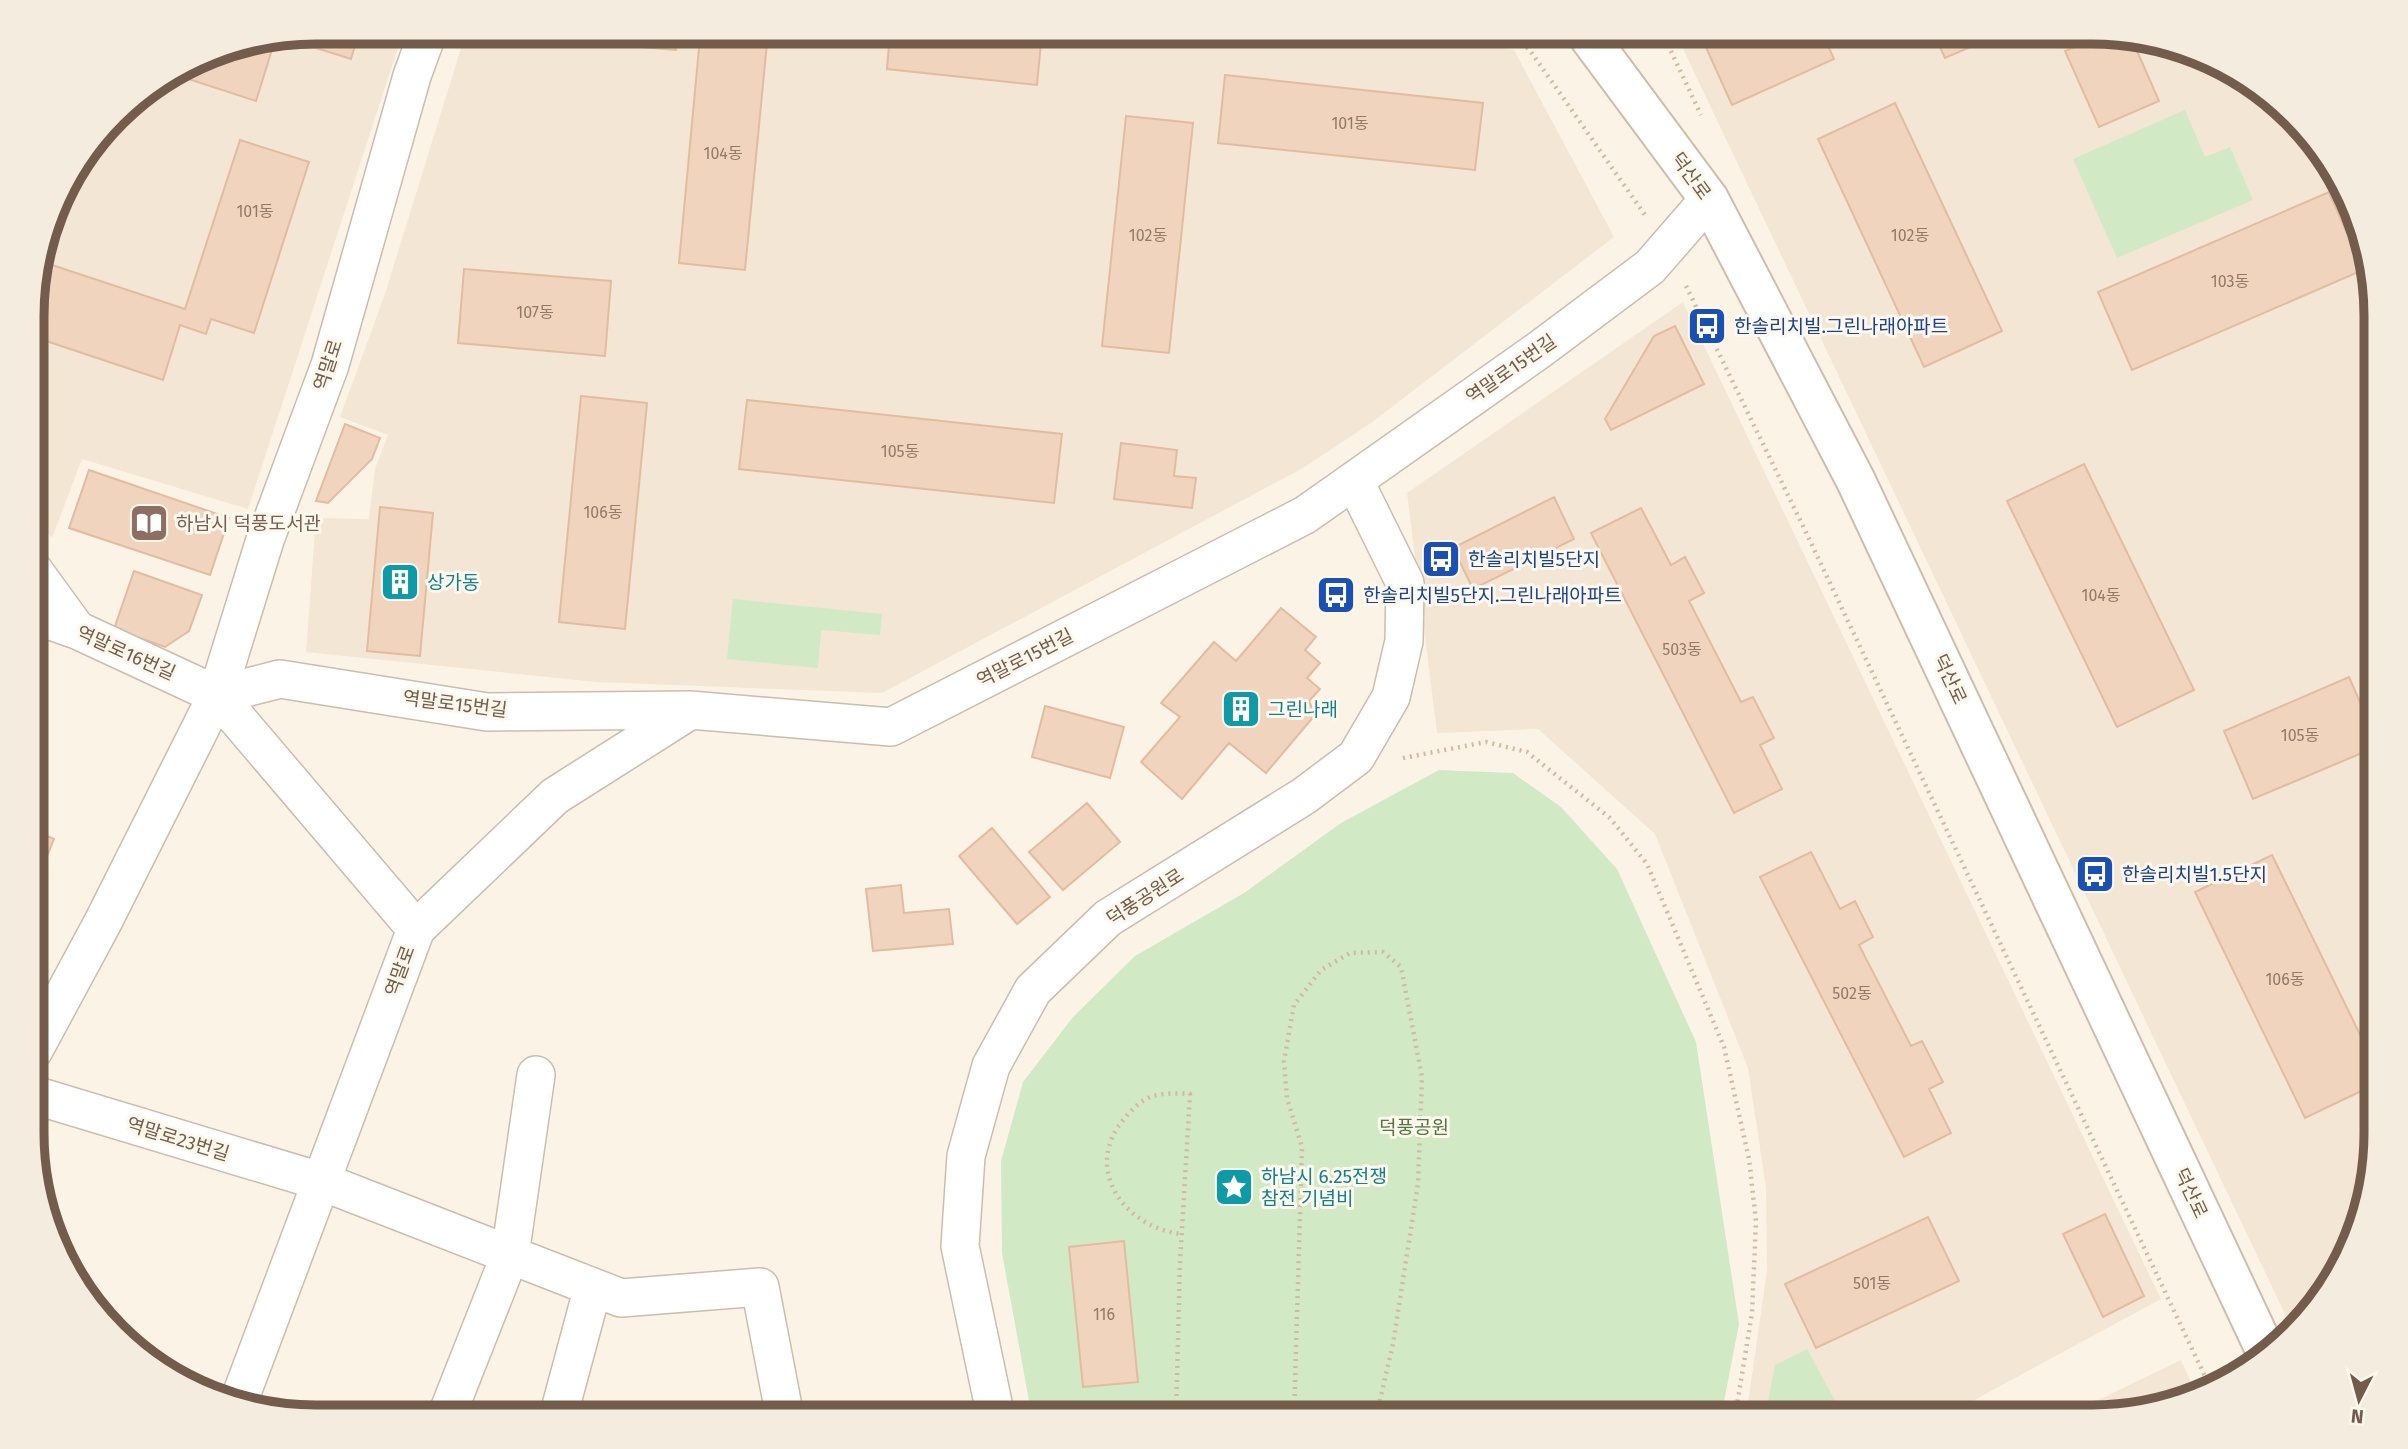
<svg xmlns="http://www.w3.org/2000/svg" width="2408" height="1449" font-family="'Fira Sans','Noto Sans KR',sans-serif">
	<rect width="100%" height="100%" fill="#fbf4e6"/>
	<path fill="#f3e6d4" d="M316,32H403L248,509L82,459L52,538L34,517V279L61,190L128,102L208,53Z
		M466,32H1417L1514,50L1614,237L1371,423L1303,468L882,693L596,682L306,652L316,518L369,519L375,469L388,435L340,417L385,294Z
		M1675,32H2092L2166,41L2235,70L2329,158L2362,225L2376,297V1151L2338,1276L2294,1333Z
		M1683,302L2161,1299L1943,1417H1746L1767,1270L1766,1188L1748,1068L1655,834L1538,729L1437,733L1407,493Z
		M2181,1360L2195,1391L2110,1417H2063Z"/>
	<path fill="#d1e9c5" d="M2185,110L2205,157L2230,147L2253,200L2117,258L2073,159Z
		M733,599L882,614L880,635L821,630L818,668L727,659Z
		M1439,770L1513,773L1561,807L1617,869L1696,1042L1739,1324L1721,1417H1032L1002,1253L1001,1161L1023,1082L1073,1017L1135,956L1244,893L1341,823Z
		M1807,1349L1844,1417H1765L1775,1365Z"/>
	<path fill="#f0d4be" stroke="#e2bc9f" stroke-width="2" d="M316,32H359L351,59L284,38Z
		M530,32H678L676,50L530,38Z
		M890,32H1042L1037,85L887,69Z
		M1699,32H1822L1834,59L1732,105Z
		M1933,32H2005L1945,58Z
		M2105,33L2131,37L2159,101L2099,127L2065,51Z
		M700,37L767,43L745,270L679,263Z
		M275,40L256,101L173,74L208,53Z
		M1225,75L1483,103L1475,170L1218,143Z
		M1895,103L2002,331L1924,367L1818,139Z
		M1126,116L1193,123L1169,353L1102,346Z
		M240,140L309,162L254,333L211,319L206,334L180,325L163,380L34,337V279L40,261L185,309Z
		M2329,192L2363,270L2132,370L2098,292Z
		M464,269L611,281L605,356L458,343Z
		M1675,326L1704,384L1611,430L1605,419L1654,336Z
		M581,396L647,403L625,629L559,622Z
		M747,400L1062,434L1054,503L739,469Z
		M345,424L380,438L372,459L328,503L316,501Z
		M1121,443L1177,450L1174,476L1196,478L1192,508L1114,499Z
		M2084,464L2194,690L2117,727L2007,501Z
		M89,470L229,518L210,575L69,528Z
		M1554,497L1574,539L1473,589L1453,548Z
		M380,507L433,513L420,656L367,651Z
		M1641,508L1671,565L1685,557L1704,593L1689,601L1741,702L1753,697L1774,738L1760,745L1782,789L1734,813L1591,533Z
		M134,571L202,595L189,631L165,647L114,629Z
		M1281,608L1316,637L1305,650L1320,663L1307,678L1320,689L1309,701L1315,715L1266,773L1229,743L1182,799L1141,762L1180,717L1161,703L1214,642L1236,661Z
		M2349,677L2376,739V747L2253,799L2224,731Z
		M1045,706L1124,727L1110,778L1032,757Z
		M1087,803L1120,842L1063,890L1029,852Z
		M992,828L1050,897L1017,924L959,856Z
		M34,830L54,839L34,888Z
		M1811,852L1840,909L1855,901L1873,937L1859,945L1911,1046L1922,1041L1943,1082L1929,1089L1951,1133L1904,1157L1760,877Z
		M2272,855L2376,1067V1084L2305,1118L2195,892Z
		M901,885L904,913L949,909L953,944L873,951L866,889Z
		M2105,1214L2144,1296L2103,1317L2063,1234Z
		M1928,1217L1959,1281L1816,1348L1785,1284Z
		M1124,1241L1138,1382L1083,1387L1069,1247Z"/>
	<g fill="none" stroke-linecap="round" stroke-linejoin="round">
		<g stroke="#cdbcac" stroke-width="40">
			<path id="minor" d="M34,571L77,630
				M34,615L77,630L217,695L416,929
				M217,695L280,679L487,712L690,710L891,727L1305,515L1539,350L1650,267L1709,199
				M34,1050L103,922L217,695L265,540L330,365L412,76L428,32
				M34,1095L323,1182L621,1298L760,1287L785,1417
				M237,1406L416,929L555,796L689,711
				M446,1417L510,1255L536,1075
				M558,1417L593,1287
				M996,1417L960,1246L966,1156L991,1066L1033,990L1108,918L1304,796L1356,757L1391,697L1404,641L1405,583L1355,482"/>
		</g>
		<g stroke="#cfbdaa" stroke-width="42">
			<path id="secondary" d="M1585,32L1709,199L1856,481L2267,1354"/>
		</g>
		<path stroke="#d5b8a1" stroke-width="4.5" stroke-dasharray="2 5" stroke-linecap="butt" d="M1503,32L1529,49L1645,215
			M1662,32L1701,115
			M1686,286L1803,526L2210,1387
			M1403,758L1486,742L1527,752L1610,818L1647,864L1724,1047L1749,1159L1756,1221L1752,1313L1735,1417
			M1105,1417L1176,1408L1331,1417
			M1176,1417L1180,1263L1190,1094C1178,1093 1165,1093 1153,1096C1141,1100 1131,1110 1124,1119C1082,1168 1124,1228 1182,1234
			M1294,1417L1302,1147L1287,1098L1284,1061L1294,1005L1321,970L1350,953L1383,952L1401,967L1422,1077L1418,1184L1393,1344L1376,1417"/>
		<use href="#minor" stroke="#fff" stroke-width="37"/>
		<use href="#secondary" stroke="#fff" stroke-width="38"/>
	</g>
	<defs>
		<g id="bus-square" transform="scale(2.0125)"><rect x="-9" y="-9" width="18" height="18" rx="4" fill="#1a4fb4" stroke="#fef8ec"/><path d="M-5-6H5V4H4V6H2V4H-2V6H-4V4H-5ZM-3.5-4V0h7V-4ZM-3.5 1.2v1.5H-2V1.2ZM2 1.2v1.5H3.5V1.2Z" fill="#fff"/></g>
		<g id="library-square" transform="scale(2.0125)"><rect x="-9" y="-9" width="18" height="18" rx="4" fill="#8d6e63" stroke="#fef8ec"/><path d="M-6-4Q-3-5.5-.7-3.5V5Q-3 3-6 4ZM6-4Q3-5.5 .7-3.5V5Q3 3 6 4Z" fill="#fff"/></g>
		<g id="building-square" transform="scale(2.0125)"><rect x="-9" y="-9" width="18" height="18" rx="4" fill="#0f9aa8" stroke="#fef8ec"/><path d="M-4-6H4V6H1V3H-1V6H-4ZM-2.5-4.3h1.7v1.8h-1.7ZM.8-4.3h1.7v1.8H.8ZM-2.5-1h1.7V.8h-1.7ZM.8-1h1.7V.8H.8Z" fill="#fff"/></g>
		<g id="sight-square" transform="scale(2.0125)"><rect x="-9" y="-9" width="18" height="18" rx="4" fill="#0f9aa8" stroke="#fef8ec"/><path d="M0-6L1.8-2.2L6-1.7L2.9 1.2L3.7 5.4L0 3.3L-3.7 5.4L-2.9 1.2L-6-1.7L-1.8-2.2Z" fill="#fff"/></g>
	</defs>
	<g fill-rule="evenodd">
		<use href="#bus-square" x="1707" y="326"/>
		<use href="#library-square" x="149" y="523"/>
		<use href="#bus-square" x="1441" y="559"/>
		<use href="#building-square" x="400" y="582"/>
		<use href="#bus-square" x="1336" y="595"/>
		<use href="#building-square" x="1241" y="709"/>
		<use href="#bus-square" x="2095" y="874"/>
		<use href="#sight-square" x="1234" y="1187"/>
	</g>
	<g text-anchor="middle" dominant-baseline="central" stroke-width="6" stroke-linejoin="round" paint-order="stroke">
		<g font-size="16" fill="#937a68">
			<text x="1350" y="123">101동</text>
			<text x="723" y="153">104동</text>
			<text x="255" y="211">101동</text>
			<text x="1148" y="235">102동</text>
			<text x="1910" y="235">102동</text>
			<text x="2230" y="281">103동</text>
			<text x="535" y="312">107동</text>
			<text x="900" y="451">105동</text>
			<text x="603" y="512">106동</text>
			<text x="2101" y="595">104동</text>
			<text x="1682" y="649">503동</text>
			<text x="2300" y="735">105동</text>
			<text x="2285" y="979">106동</text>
			<text x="1852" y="993">502동</text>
			<text x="1872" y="1283">501동</text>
			<text x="1104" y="1314">116</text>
		</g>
		<g font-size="19" fill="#745c4c" stroke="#fef8ec">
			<text transform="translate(1691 176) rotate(54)">덕산로</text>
			<text transform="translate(328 365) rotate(-72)">역말로</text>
			<text transform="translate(1511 369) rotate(-35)">역말로15번길</text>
			<text transform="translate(126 653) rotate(24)">역말로16번길</text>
			<text transform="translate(1025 658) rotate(-27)">역말로15번길</text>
			<text transform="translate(1950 679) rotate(65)">덕산로</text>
			<text transform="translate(455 704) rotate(7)">역말로15번길</text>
			<text transform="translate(1145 897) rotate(-33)">덕풍공원로</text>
			<text transform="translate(400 971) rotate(-70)">역말로</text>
			<text transform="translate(178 1139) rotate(17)">역말로23번길</text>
			<text transform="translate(2191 1193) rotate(65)">덕산로</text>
		</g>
		<g font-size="19" fill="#164399" stroke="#fef8ec" text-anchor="start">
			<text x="1734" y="326">한솔리치빌.그린나래아파트</text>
			<text x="1468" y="559">한솔리치빌5단지</text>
			<text x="1363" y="595">한솔리치빌5단지.그린나래아파트</text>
			<text x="2122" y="874">한솔리치빌1.5단지</text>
		</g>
		<g font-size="19" fill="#785e54" stroke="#fef8ec" text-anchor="start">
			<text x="176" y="523">하남시 덕풍도서관</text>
		</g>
		<g font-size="19" fill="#0d838f" stroke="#fef8ec" text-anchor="start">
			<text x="427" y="582">상가동</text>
			<text x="1268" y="709">그린나래</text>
			<text x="1261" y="1176">하남시 6.25전쟁<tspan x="1261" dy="22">참전 기념비</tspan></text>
		</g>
		<g font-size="19" fill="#517844" stroke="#fef8ec">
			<text x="1414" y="1127">덕풍공원</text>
		</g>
	</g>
	<path d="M0 0H2408V1449H0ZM316 44H2092A272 272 0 0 1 2364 316V1133A272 272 0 0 1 2092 1405H316A272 272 0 0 1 44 1133V316A272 272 0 0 1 316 44Z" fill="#f3ecdf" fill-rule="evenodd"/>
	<path fill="none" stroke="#745c4c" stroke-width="9" d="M316 44H2092A272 272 0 0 1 2364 316V1133A272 272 0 0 1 2092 1405H316A272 272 0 0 1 44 1133V316A272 272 0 0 1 316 44Z"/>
	<g transform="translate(2359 1400) rotate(186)" stroke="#fef8ec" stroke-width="5" paint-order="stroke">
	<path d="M0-5L12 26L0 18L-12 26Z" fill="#745c4c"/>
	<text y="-10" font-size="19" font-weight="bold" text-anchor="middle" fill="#745c4c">N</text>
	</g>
</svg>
